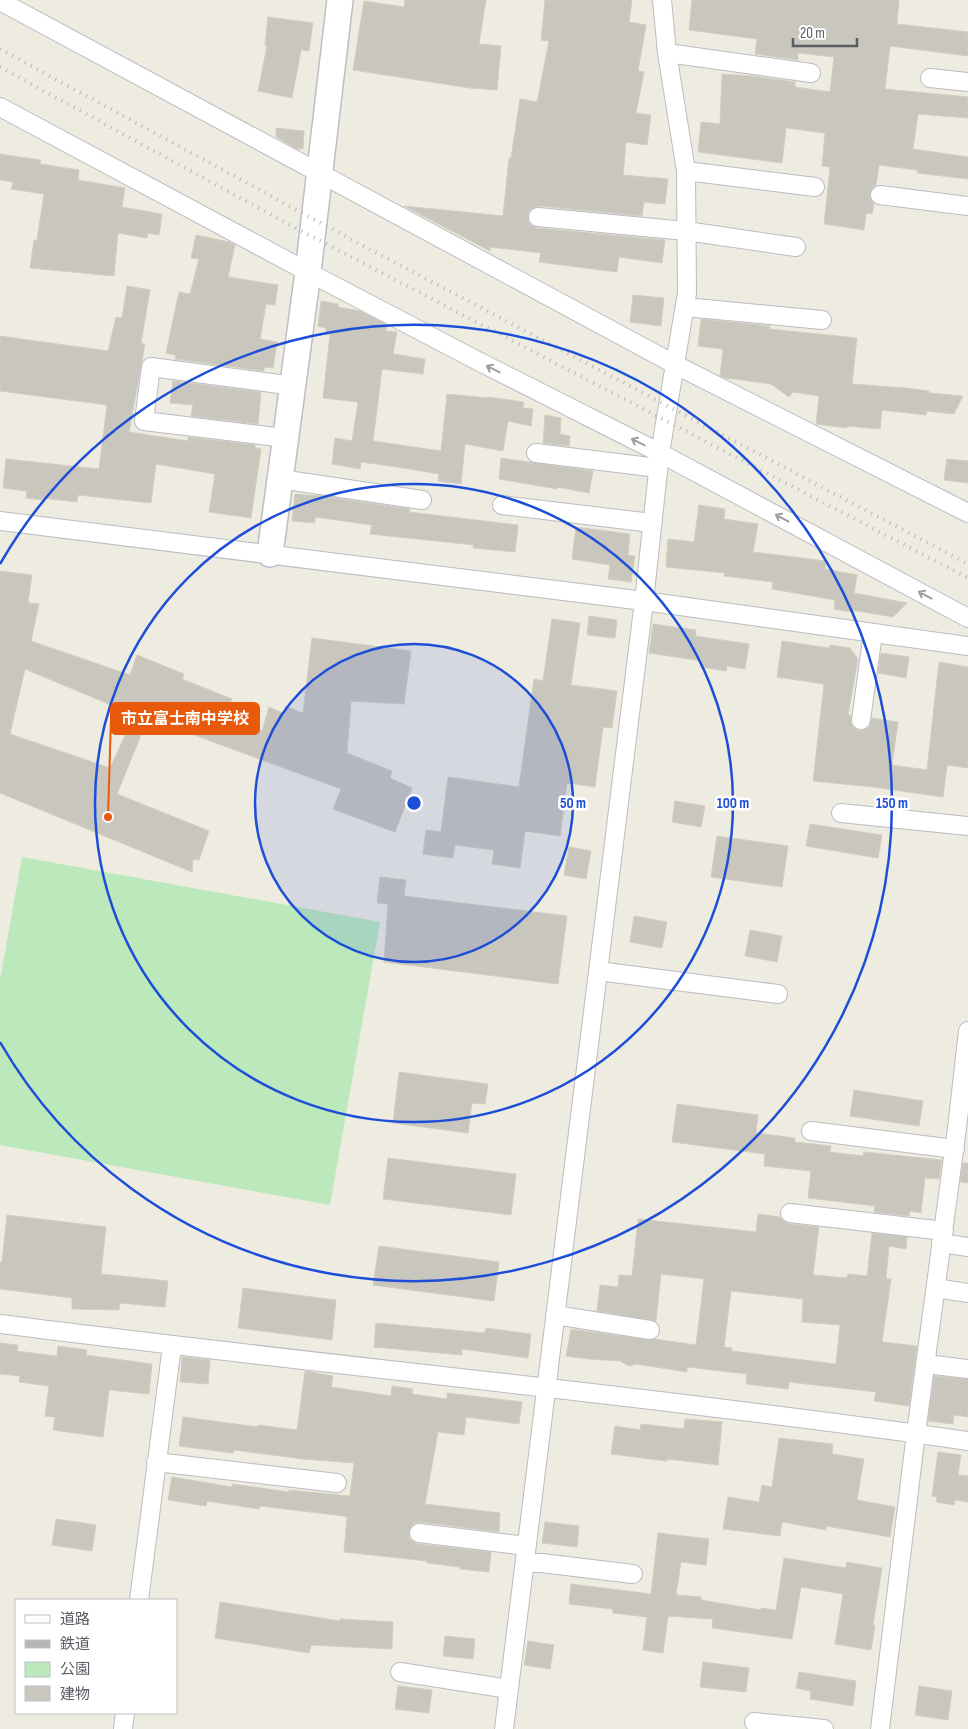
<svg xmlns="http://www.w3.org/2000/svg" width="968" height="1729" font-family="'Sofia Sans Condensed','Noto Sans JP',sans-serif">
	<rect width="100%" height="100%" fill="#eeece1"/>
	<path fill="#bbe9bc" d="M22,857L380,922L330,1205L0,1145V980Z"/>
	<path fill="#c9c6be" stroke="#d4cebf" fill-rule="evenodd" d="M405,0H486L479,44L501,46L497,90L470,88L353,70L364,1L404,7Z
		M545,0H632L629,22L646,25L638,71L644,72L636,113L651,115L647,145L626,142L623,175L668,179L665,204L644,202L642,216L539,206L533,208L529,211L528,221L531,225L537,228L665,240L662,263L619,257L617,272L539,262L541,253L490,247V251L404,206L503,216L509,158H511L520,99L537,102L549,41L541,40Z
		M692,0H899L897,24L968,32V56L890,46L885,89L968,97V118L918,114L913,149L968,157V179L917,173V170L879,165L876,185L872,188L870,193V199L874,204L872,214L866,213L864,230L824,224L830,167L822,166L825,133L786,128L782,163L698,152L701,122L720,124L722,74L752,76L795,82V87L830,92L834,57L798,53V60L755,54L757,39L689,30Z
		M268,17L313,23L309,51L301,50L292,98L258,91L267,46L265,45Z
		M276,128L304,131L303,149H297L276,137Z
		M0,154L41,160L40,164L79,170L78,180L125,188L122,207L162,214L159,235L148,233L147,238L118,233L114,276L30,268L34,240H37L44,194L11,189L13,182L0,180Z
		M196,235L229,242L235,245L228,277L278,285L275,305L266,304L260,339L277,342L273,368L264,367V371L175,359L176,355L166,353L179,292L190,294L199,259L191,258Z
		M127,286L150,290L141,343L145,344L129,432L188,441V437L255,445V448L261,449L251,518L209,512L215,474L156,464L151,503L78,495L77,502L43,498L42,500L26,498L27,491L3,488L6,459L99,469L107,405L0,391V336L108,351L116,317L122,318Z
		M633,295L664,298L661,326L630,322Z
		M321,301L338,304V307L360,311L387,325L386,331L397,332L393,354L425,359L423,374L382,369L373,441L441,451L447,394L488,398V397L524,402L523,408L533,409L531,426L508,421L503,451L465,444L461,484L438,481L439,474L397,467L361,462L360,469L332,464L335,438L352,441L358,402L323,398L330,335L326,334V328L318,326Z
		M701,319L770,326V329L857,338L852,384L905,388L929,391V393L963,396L954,414L927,411L926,415L882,410L880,429L847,426V428L816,424L819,396L793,392L789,397L771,384L726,378L720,376L723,349L698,346Z
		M173,381L261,392L258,424L191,416L193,405L170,403Z
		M545,415L561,418L560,434L570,436L569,446L543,443Z
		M501,458L593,471L589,493L557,487V489L499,479Z
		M947,459L968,461V483L944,480Z
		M295,494L321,496L410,509L409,512L518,525L515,552L473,548L474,545L370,534L372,525L315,517V523L292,521Z
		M699,505L725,509L724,519L758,524L753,552L826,561L825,569L857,575L854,593L907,603L893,617L852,610V612L834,609L835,600L772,589L773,582L724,576L725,573L666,567L668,539L694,542Z
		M576,527L630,534L628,555L635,556L631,582L608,579L610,565L572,559Z
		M0,571L32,575L28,603L39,604L31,641L130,675L137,655L184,674L182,679L232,699L225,715L262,731L269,707L285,714V706L303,713L312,638L411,651L404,704L351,701L347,753L392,771L390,778L412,788L395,832L333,809L341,789L148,718L147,720L25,669L10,734L110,768L133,718L146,723L117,794L209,831L199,860L193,859L192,872L0,793Z
		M589,616L617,620L615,638L587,635Z
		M552,619L580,623L571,685L617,691L612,728L603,727L595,787L567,783L560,836L525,831L520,868L492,864L494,850L455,845L453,858L423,854L426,830L441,832L448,777L519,787L534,679L543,681Z
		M653,624L696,630L695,636L749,644L745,669L727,666L726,671L701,667L702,661L649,653Z
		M782,641L829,648L830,645L850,648L858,659L848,715H851V724L855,729L860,731L869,727L872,718L898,722L892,765L927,770L939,662L968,667V768L947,765L943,797L873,787L813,781L824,684L777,677Z
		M881,653L909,657L906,678L878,673Z
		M675,801L705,806L701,827L672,822Z
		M810,824L882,835L878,858L806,846Z
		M717,836L788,846L782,887L711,877Z
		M569,847L591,851L586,879L564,875Z
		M380,877L406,880L404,896L567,916L558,984L384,962L388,904L377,903Z
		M634,916L667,922L662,948L630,942Z
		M750,930L782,936L777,962L745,956Z
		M399,1072L488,1084L485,1104L472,1103L468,1133L393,1123Z
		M854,1090L923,1101L919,1126L850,1116Z
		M677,1104L758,1115L756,1133L795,1138V1142L831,1146L830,1152L863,1156L864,1152L942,1160L939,1179L925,1178L921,1213L910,1211L909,1216L874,1212L875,1206L808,1198L811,1171L764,1166L765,1154L672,1142Z
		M388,1158L516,1174L511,1215L383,1199Z
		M963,1163H968V1183L960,1182Z
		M758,1214L780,1217L783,1221L789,1224L819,1227L813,1275L847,1278L848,1274L867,1276L872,1233L907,1237L906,1249L889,1246L886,1279H891L882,1342L917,1346L909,1406L874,1401L876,1392L789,1382L788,1389L746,1384L747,1374L687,1367V1372L636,1364L630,1366L623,1363L621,1361L588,1359L566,1356L571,1329L648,1340L655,1339L696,1345L704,1279L661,1274L656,1321L597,1311L600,1285L618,1287L619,1275L632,1276L638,1219L756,1232ZM731,1291L803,1299L802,1322L840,1325L836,1364L732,1351V1348L724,1347Z
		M7,1215L106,1227L101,1274L168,1281L165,1307L120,1303L119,1310L72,1309V1298L0,1289V1262H2Z
		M379,1246L499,1262L494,1301L373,1285Z
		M243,1288L336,1300L332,1340L238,1328Z
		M376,1323L485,1333L486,1328L531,1334L528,1358L462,1349V1355L374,1347Z
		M0,1343L18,1345L17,1351L57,1356L58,1346L87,1350L86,1355L152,1364L149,1394L109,1390L103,1437L53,1430L55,1417L45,1416L49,1386L19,1382L20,1376L0,1374Z
		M182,1357L210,1360L208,1384L180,1382Z
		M305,1371L333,1376L331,1387L391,1396L392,1386L413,1389L412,1394L447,1399V1393L522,1402L519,1424L466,1417L464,1435L438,1432L425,1504L500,1513L499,1532L420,1522L414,1523L409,1531V1538L413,1542L418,1544L491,1552L489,1572L460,1569V1567L427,1563V1561L344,1552L347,1517L344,1516L260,1506L259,1509L207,1501L206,1506L168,1500L172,1477L232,1487V1484L289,1492V1490L350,1496L354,1463L303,1459L234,1450L233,1453L179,1446L183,1417L258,1427V1425L297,1430Z
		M934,1376L968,1379V1417L954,1415L953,1424L928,1421Z
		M685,1419L722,1422L718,1465L667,1459V1461L611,1454L615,1426L640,1430L641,1424L684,1429Z
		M779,1438L833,1444L832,1454L864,1459L857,1500L895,1507L890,1537L826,1526V1530L782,1522L780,1536L723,1529L728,1497L759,1502L762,1485L772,1487Z
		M938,1452L961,1455L958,1475L968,1476V1502L955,1500L954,1505L936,1502L937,1497L932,1496Z
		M56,1519L96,1525L92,1551L52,1545Z
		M545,1522L579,1526L577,1547L542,1543Z
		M658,1533L709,1539L706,1565L681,1562L676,1595L701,1597V1600L761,1610V1608L776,1610L784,1558L846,1568L847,1562L882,1568L873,1625H875L871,1650L835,1644L843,1594L801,1587L792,1639L712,1628L713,1619L668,1616L663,1653L643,1650L647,1617L613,1613L612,1609L569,1604L571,1584L651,1594Z
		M220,1602L340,1621V1619L393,1622L392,1649L311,1645L309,1653L215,1638Z
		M445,1636L475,1639L473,1659L443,1656Z
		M528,1641L554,1645L550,1669L524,1665Z
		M703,1662L749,1668L746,1692L700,1687Z
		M799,1672L856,1681L853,1706L810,1699L811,1691L796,1688Z
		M398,1686L432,1690L429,1713L395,1709Z
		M919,1686L952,1691L948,1720L915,1715Z"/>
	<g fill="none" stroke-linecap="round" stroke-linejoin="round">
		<g stroke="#b9bcc2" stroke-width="20">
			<path id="street" d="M0,1L674,364L968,513
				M667,53L811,73
				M930,78L968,82
				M0,107L308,272L476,360L660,453L968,618
				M686,171L815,187
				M880,195L968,206
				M538,217L686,231L796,247
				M685,307L822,320
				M285,438L144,421L151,367L294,386
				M536,453L658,468
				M280,479L422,500
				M502,505L652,523
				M0,521L644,601L968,646
				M861,720L873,633
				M841,813L968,826
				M598,971L778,994
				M811,1131L955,1149
				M790,1213L944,1231
				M941,1243L968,1247
				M936,1288L968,1293
				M555,1315L650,1330
				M0,1324C322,1365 646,1395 968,1441
				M926,1364L968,1369
				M156,1462L337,1483
				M419,1533L527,1546
				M525,1561L633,1574
				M139,1600L172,1346
				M400,1672L509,1689
				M754,1722L824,1729
				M123,1729L125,1713
				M504,1729L644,601L660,453L687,293L686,171L667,53L662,0
				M880,1729L916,1433L957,1128L968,1031"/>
		</g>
		<g stroke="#babec5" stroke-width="28">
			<path id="secondary" d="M270,554L308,272L340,0"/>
		</g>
		<use href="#street" stroke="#fff" stroke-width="18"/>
		<use href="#secondary" stroke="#fff" stroke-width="25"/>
		<path stroke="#b5b6b7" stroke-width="4" stroke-dasharray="1 6" stroke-linecap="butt" d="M0,49L341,234L968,564
			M0,67L288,224L968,578"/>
	</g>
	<defs><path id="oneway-shaft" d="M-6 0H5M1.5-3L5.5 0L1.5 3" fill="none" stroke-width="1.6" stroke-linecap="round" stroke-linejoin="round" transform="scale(1.25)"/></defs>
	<g stroke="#9c9ea2">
		<use href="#oneway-shaft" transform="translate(493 369) rotate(-153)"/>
		<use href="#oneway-shaft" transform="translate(638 442) rotate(-153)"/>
		<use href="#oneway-shaft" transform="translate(782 518) rotate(-152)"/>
		<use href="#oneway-shaft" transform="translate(925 595) rotate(-152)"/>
	</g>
	<circle cx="414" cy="803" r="159" fill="#1d4ed8" fill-opacity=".12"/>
	<g fill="none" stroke="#1d4ed8" stroke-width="2.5">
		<circle cx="414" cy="803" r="159"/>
		<circle cx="414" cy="803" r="319"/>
		<path d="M0 564A478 478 0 1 1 0 1042"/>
	</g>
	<circle cx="414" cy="803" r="8" fill="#1d4ed8" stroke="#fff" stroke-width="2.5"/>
	<g font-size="15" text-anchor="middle" font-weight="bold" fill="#1d4ed8" stroke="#fff" stroke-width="5" stroke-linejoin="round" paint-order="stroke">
		<text x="573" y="808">50 m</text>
		<text x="733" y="808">100 m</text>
		<text x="892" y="808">150 m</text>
	</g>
	<path fill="none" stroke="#e8590c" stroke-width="2" d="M108 817L111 718"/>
	<circle fill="#e8590c" stroke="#fff" stroke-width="2" cx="108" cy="817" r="5"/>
	<rect fill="#e8590c" stroke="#e8590c" stroke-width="2" x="111" y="703" width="148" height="31" rx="5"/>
	<g font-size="16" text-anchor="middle" font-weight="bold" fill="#fff">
		<text x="185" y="724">市立富士南中学校</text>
	</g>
	<rect x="15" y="1599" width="162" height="115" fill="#ffffff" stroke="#bdbfc1"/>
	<rect x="25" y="1615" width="25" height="8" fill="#ffffff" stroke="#bdbfc1"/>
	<text x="60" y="1624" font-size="15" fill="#5a5e64">道路</text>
	<rect x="25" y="1640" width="25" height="8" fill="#b5b6b7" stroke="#bdbfc1"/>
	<text x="60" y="1649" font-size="15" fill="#5a5e64">鉄道</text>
	<rect x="25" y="1662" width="25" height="15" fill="#bbe9bc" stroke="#bdbfc1"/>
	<text x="60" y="1674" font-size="15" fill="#5a5e64">公園</text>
	<rect x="25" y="1686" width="25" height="15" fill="#c9c6be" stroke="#bdbfc1"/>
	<text x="60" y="1699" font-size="15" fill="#5a5e64">建物</text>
	<path d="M793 38v8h64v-8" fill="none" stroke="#5a5e64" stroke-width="2.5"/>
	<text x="800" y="38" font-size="15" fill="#5a5e64" stroke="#ffffff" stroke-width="4" paint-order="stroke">20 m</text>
</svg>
